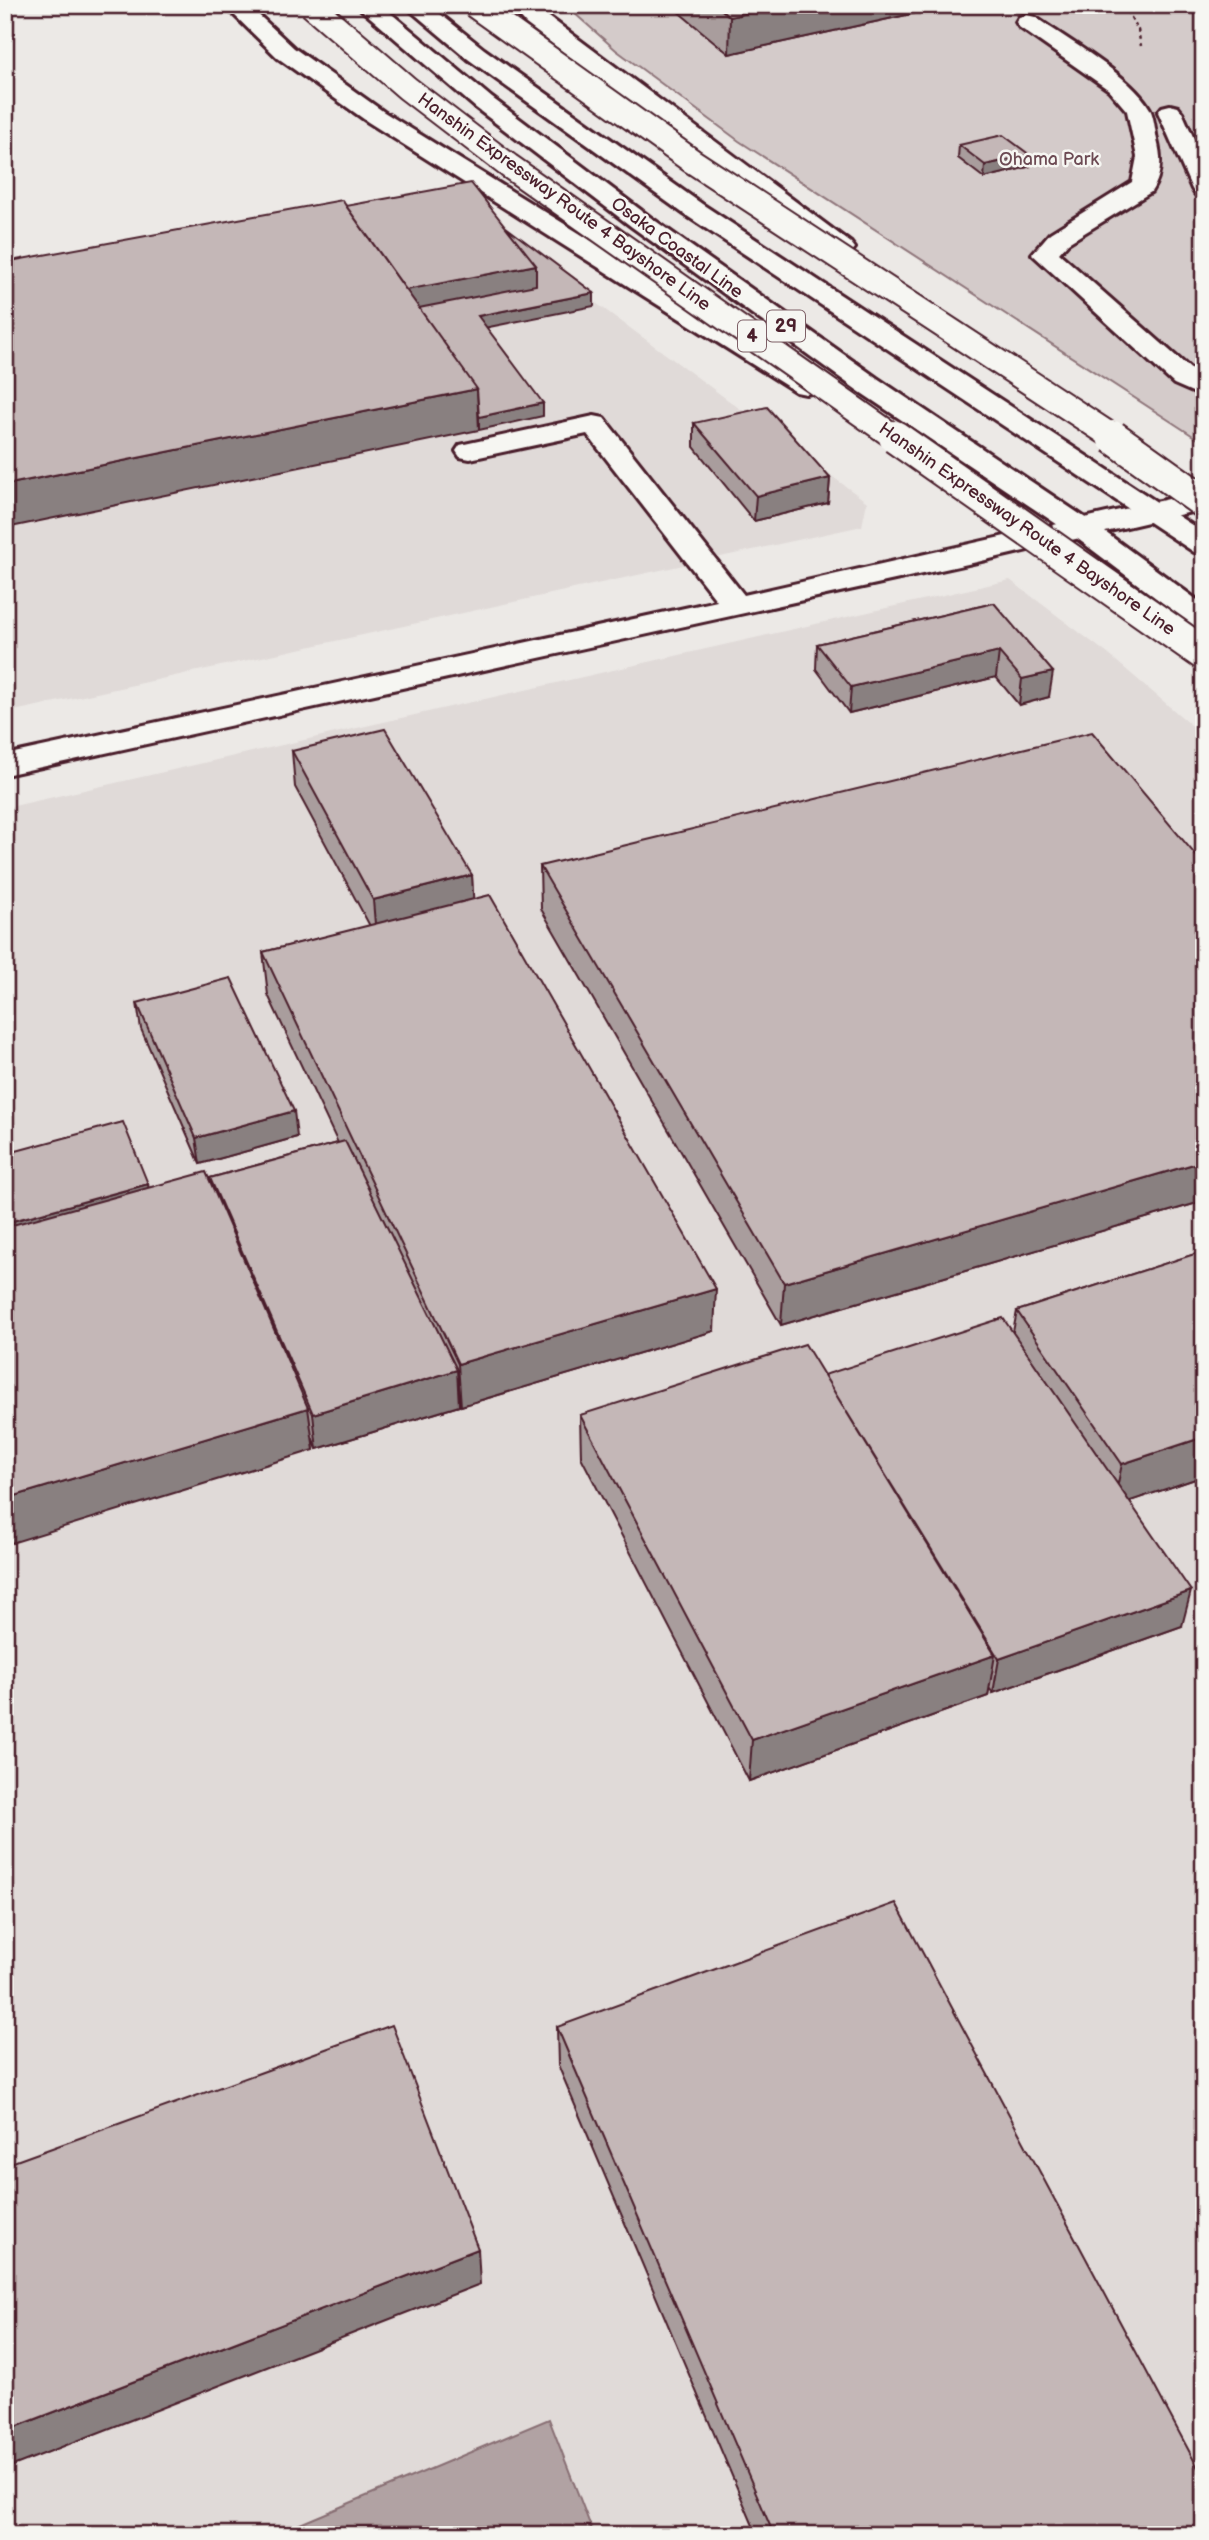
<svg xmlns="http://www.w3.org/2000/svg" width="1209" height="2540" font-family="'Balsamiq Sans',sans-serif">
	<rect width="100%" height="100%" fill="#ece9e6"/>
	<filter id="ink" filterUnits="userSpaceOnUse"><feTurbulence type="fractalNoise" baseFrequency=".0143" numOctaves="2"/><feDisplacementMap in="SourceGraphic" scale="14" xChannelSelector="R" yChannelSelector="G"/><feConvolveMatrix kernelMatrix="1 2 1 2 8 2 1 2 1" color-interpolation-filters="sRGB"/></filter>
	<g filter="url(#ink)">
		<path fill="#e0dad8" d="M457,201L867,502L862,526L5,713V284Z
			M1010,580L1108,654L1204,736V2535H594L549,2420L274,2535H5V808Z"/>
		<path fill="#d4cbca" stroke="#8f757a" stroke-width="2" d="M565,5H1204V443L739,141L616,50Z"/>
		<path fill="#b1a2a3" stroke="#886e73" stroke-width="2" d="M549,2419L594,2535H274Z"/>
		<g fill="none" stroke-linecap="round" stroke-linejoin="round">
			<g stroke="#4a1f2b" stroke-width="6">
				<path id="minor" d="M1027,15L1035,17C1066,39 1132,76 1150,109C1154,117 1155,130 1157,140C1162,159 1162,176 1151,192L1068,243L1059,253L1194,372L1204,378V397L1174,384L1032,254L1050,233L1132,182L1137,157L1127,111L1109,90L1019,27L1016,22L1019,17Z
					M1170,105L1178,107L1182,112L1204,161V196L1195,194L1192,189L1158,112L1162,107Z
					M594,416L604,418L744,595L1204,491V509L977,562L5,775V755L717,601L587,434L470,459L460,457L456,451L460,445Z"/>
			</g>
			<g stroke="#4a1f2b" stroke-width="6">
				<path id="major" d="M356,5H381L492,98L650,217L877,378L1090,521L1204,605V629L1193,626L1070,533L857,390L632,227L476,108Z
					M404,5H429L484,49L702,204L1204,533V555L1194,552L684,214L468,59Z"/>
			</g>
			<g stroke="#4a1f2b" stroke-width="6">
				<path id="highway" d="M224,5H248L294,48L384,112L816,380L820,386L816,392L806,394L796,392L368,122L278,58Z
					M509,5H533L851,243L855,248L851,253L842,256L833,253L526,24Z"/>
			</g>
			<path stroke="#4a1f2b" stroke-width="2.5" stroke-dasharray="3.5 3.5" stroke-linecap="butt" d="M1124,5L1138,30L1141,46"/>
			<use href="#minor" fill="#f6f6f2" fill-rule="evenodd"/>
			<use href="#major" fill="#f6f6f2" fill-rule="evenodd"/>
			<use href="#highway" fill="#f6f6f2" fill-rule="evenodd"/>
			<g stroke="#4a1f2b" stroke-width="28" stroke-linecap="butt">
				<path id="highway-bridge-far1" d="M311,5L407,88L509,166L897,439
					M474,5L692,161L1116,439"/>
			</g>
			<g stroke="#4a1f2b" stroke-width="36" stroke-linecap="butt">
				<path id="highway-bridge" d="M895,437L1204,654
					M1113,437L1204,502"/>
			</g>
			<use href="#highway-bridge-far1" stroke="#f6f6f2" stroke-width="24"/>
			<use href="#highway-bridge" stroke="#f6f6f2" stroke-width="32"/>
		</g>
		<path fill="#a99d9d" stroke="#4a1f2b" stroke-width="2" d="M670,5H952L729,54Z
			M959,145L1028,167L984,178L958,158Z
			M694,423L830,478L828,503L754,521L694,447Z
			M994,603L1049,697L1019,705L996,677L849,713L816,669L817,644Z
			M292,751L472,875L473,900L714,1331L461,1406L458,1401L459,1406L317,1449L312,1437L314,1450L149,1188L211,1184L210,1178L338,1143L268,995L263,952L370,926L295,787Z
			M1204,865V1201L781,1325L541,909L540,866Z
			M137,1003L297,1137L200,1164L141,1029Z
			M1204,1251V1476L1129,1501L1182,1626L993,1693L989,1688L988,1696L749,1781L581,1457L580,1415L824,1375L1013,1332L1017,1311Z
			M1204,1846V1873L1198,1865Z
			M557,2027L1204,2535H757L558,2065Z"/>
		<path fill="#898080" stroke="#4a1f2b" stroke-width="2" d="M785,5H952L729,54L730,17Z
			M1030,155L1028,167L984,178L985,165Z
			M536,265V298L403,311L402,290Z
			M594,293V306L479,329L478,316Z
			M477,389L479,430L6,528L5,485Z
			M543,403V416L479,430V417Z
			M830,478L828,503L754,521L756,496Z
			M999,652L996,677L849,713L851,687Z
			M1053,672L1049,697L1019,705L1022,679Z
			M472,875L474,911L376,936L373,900Z
			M294,1111L297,1137L200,1164L196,1138Z
			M1204,1161V1201L781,1325L784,1283Z
			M148,1184L155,1227L5,1269V1223Z
			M716,1289L714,1331L461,1406L458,1364Z
			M457,1370L459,1406L317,1449L313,1414Z
			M308,1408L314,1450L5,1545V1499Z
			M1204,1437V1476L1113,1507L1122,1464Z
			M1191,1591L1182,1626L993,1693L999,1659Z
			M995,1655L988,1696L749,1781L752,1740Z
			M478,2249L480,2284L5,2469V2431Z"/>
		<path fill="#c4b7b7" stroke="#4a1f2b" stroke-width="2" d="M716,5H785L730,17Z
			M1003,135L1030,155L985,165L959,145Z
			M471,183L536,265L406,290L346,206Z
			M342,200L477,389L5,485V262Z
			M506,227L594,293L478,316L543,403L479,417L477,389L419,308L536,285V265Z
			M767,407L830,478L756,496L694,423Z
			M994,603L1053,672L1022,679L999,652L851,687L817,644Z
			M385,729L472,875L373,900L292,751Z
			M1092,732L1204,865V1161L784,1283L540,866Z
			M490,895L716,1289L458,1364L263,952Z
			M231,978L294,1111L196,1138L137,1003Z
			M123,1122L148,1184L5,1223V1154Z
			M345,1141L457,1370L313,1414L210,1178Z
			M206,1172L308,1408L5,1499V1227Z
			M1204,1251V1437L1122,1464L1017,1311Z
			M1003,1318L1191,1591L999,1659L824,1375Z
			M805,1344L995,1655L752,1740L580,1415Z
			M896,1903L1204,2479V2535H774L557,2027Z
			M392,2025L478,2249L5,2431V2165Z"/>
	</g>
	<g text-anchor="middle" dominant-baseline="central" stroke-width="5" stroke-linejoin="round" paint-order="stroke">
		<g font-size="18" fill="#6c4a53" stroke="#f6f6f2">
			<text x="1049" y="159">Ohama Park</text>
		</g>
		<g font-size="18" fill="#4a1f2b" stroke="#f6f6f2">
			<text transform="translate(564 202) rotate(36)">Hanshin Expressway Route 4 Bayshore Line</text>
			<text transform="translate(677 248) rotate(36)">Osaka Coastal Line</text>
			<text transform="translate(1027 529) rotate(35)">Hanshin Expressway Route 4 Bayshore Line</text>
		</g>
		<g fill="#f6f6f2" stroke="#7e6067" stroke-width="2">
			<rect x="767" y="310.5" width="38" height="31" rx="5"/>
			<rect x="738" y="320.5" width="28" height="31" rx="5"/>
		</g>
		<g font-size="19" font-weight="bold" fill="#4a1f2b">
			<text x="786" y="326">29</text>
			<text x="752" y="336">4</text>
		</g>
	</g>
	<rect width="1209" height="2540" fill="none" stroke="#f6f6f2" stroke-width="28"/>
	<rect x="14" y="14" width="1181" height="2512" fill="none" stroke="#4a1f2b" stroke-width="2.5" filter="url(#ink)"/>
</svg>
